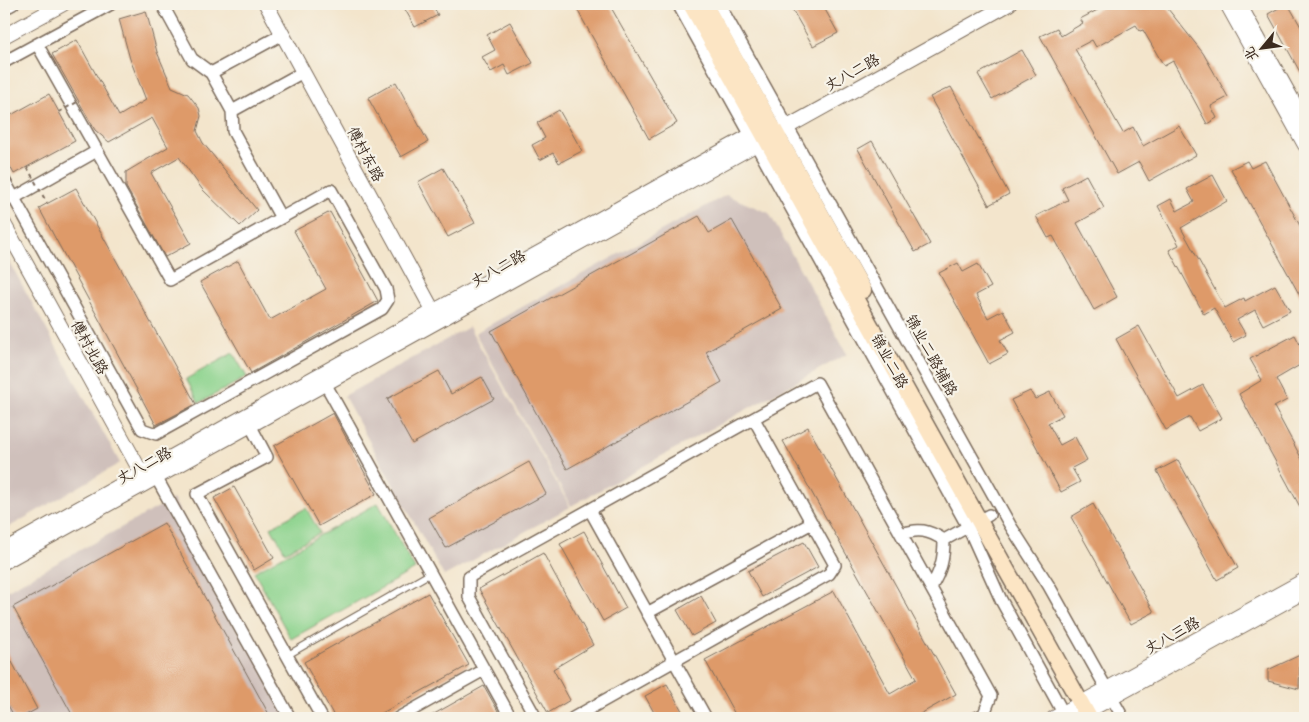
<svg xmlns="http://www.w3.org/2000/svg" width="1309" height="722" font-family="Delius,'LXGW WenKai TC',sans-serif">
	<rect width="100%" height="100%" fill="#f7f3e8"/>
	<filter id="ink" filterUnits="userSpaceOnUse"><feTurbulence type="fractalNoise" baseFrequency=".02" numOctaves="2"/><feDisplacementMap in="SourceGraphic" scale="10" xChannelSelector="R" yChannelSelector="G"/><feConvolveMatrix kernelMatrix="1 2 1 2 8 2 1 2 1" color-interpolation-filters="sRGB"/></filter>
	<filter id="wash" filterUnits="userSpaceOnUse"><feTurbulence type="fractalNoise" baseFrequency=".0096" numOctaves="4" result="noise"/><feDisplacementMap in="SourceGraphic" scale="20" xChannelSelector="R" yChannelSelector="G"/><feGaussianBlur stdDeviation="1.12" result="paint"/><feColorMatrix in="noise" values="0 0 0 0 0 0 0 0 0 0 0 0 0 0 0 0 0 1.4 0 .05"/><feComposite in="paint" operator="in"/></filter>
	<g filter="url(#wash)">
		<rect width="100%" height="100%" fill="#f3e5cc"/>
		<path fill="#cfc0bb" d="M726,195L769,213L847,354L571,506L475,333Z
			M4,252L120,463L4,530Z
			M469,327L570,507L444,576L344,396Z
			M173,499L297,718H4V592Z"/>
		<path fill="#8cd38d" stroke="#647e56" d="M233,353L247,377L199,403L186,379Z
			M378,503L415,569L291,639L254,572Z
			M306,508L320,533L285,552L271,527Z"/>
		<g id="blocks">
			<path fill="#de9a69" d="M402,4H432L438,15L415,27Z
				M574,4H609L677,123L649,139Z
				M789,4H822L838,33L813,46Z
				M1109,4H1164L1203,53L1228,97L1211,106L1217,118L1207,124L1173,61L1164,66L1143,30L1140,31L1136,25L1096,47L1092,40L1075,49L1123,133L1133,127L1143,146L1179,126L1196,155L1149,181L1139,162L1117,174L1040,36L1057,28L1061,36L1083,23L1080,19Z
				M1286,4H1288L1305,34V81L1268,14Z
				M146,11L157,52L172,87L188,94L199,108L201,116L197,131L203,143L257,210L240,226L202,189L179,157L151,173L191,243L165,257L126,187V172L168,147L152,118L109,142L95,130L52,54L77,40L119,116L146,100L130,59L119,19Z
				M510,22L533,63L509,75L504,65L491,72L482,57L495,50L487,35Z
				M1022,50L1036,75L992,99L978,74Z
				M396,82L428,142L401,157L368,98Z
				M951,87L1009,194L989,205L930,97Z
				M49,94L75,141L14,174L4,155V119Z
				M559,110L582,151L559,163L553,153L540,160L532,145L545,138L537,123Z
				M872,141L930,244L915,252L858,149Z
				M1247,161L1251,168L1265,161L1305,235V305L1231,169Z
				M443,168L475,223L448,237L418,182Z
				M1086,175L1104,208L1077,223L1117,297L1094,310L1053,236L1048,238L1036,216L1068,200L1062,188Z
				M1213,175L1227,201L1181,228L1225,308L1244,298L1245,301L1275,285L1290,311L1263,325L1255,310L1237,320L1246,335L1233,342L1214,308L1204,314L1169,250L1179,245L1158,206L1171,199L1177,211L1194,202L1187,189Z
				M76,188L196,404L156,425L39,208Z
				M330,212L378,301L251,373L200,282L238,261L270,320L326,289L294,231Z
				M699,216L709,233L732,220L782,309L706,352L722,382L567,469L491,331Z
				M958,263L963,272L978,264L991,287L976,295L988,318L1003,310L1015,332L1000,340L1008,354L989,364L939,273Z
				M1139,326L1179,398L1203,385L1222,418L1198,431L1190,417L1166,430L1116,339Z
				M1295,335L1305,354V362L1276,379L1287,400L1274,407L1305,465V516L1239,394L1262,380L1250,359Z
				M439,371L451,394L482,377L494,399L412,444L387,399Z
				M1030,391L1035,399L1050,392L1063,415L1048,423L1060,445L1075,437L1087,460L1072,468L1080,482L1061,492L1011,400Z
				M333,413L376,494L319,526L274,446Z
				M808,427L956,694L913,718H737L705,660L834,591L890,694L916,679L783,441Z
				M1178,460L1238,568L1217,580L1157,471Z
				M529,462L546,494L446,548L429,518Z
				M234,487L274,558L254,570L214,498Z
				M1093,504L1154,612L1131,624L1071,517Z
				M164,523L271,718H74L13,607Z
				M584,531L626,608L603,621L560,544Z
				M804,542L818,567L762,597L748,571Z
				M543,553L593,645L553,669L570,700L548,713L479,589Z
				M428,593L469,665L373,718H335L304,662Z
				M701,596L716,623L692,636L677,610Z
				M4,647L37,709L20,718H15L4,698Z
				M1300,655L1299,689L1268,681V670Z
				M667,684L686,718H657L645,696Z
				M484,686L502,718H427Z"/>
		</g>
	</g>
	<g filter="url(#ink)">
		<use href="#blocks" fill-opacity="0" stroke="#7b6b5b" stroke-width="1"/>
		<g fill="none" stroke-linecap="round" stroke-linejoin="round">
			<g stroke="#7b6b5b" stroke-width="8">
				<path id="service" d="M286,656L431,573"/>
			</g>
			<g stroke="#7b6b5b" stroke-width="14">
				<path id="minor" d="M162,4L192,59L211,73L232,111L233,131L281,218
					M678,4L968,527L1001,600L1066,718
					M719,4L1010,525L1049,586L1123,718
					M4,9L13,4
					M4,62L111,4
					M211,73L283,34
					M232,111L303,72
					M4,180L142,429L156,434L382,309L388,300L386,289L331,190L170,280L37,44
					M14,198L97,151
					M321,376L511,718
					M247,419L267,457L197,494L322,718
					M156,477L290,718
					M590,510L706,718
					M901,534C919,528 928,530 944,540
					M944,540L989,515
					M931,587C941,571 944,558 944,540
					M647,613L812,523
					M398,718L484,670
					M536,718L469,597V577L817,383L991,696L984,714L976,718
					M573,718L829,574L835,565L754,419"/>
			</g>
			<g stroke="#7b6b5b" stroke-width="16">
				<path id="tertiary" d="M266,4L438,320
					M1227,4L1305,145
					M1239,4L1305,123
					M4,36L63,4
					M4,224L142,474L151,476
					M4,550L769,125
					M4,562L1009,4
					M1054,718L1305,580
					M1075,718L1305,591"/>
			</g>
			<g stroke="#7b6b5b" stroke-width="19">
				<path id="secondary" d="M691,4L1089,718
					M704,4L863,290"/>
			</g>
			<use href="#service" stroke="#fff" stroke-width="5.5"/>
			<use href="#minor" stroke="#fff" stroke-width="11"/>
			<use href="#tertiary" stroke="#fff" stroke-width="14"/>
			<use href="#secondary" stroke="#fce5c4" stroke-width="16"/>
			<path stroke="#7b6b5b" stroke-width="2" stroke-dasharray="4 4" stroke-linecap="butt" d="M59,112L79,101
				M27,167L47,203"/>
		</g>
	</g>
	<g text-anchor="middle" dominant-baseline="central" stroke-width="4.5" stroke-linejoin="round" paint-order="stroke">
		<g font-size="15" fill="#3b2a1e" stroke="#f7f3e8">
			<text transform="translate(852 72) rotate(-29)">丈八二路</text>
			<text transform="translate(366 154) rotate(62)">傅村东路</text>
			<text transform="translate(498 268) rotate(-29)">丈八二路</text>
			<text transform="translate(90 347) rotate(61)">傅村北路</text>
			<text transform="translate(932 355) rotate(61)">锦业二路辅路</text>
			<text transform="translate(890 361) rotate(61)">锦业二路</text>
			<text transform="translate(144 465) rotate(-29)">丈八二路</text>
			<text transform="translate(1172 635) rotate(-29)">丈八三路</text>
		</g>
	</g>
	<rect width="1309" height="722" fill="none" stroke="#f7f3e8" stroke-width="20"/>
	<g transform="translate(1262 48) rotate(241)" stroke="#f7f3e8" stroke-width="4" paint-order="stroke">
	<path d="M0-4L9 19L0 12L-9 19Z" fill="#3b2a1e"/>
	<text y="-8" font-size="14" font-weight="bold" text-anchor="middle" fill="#3b2a1e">北</text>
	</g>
</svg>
